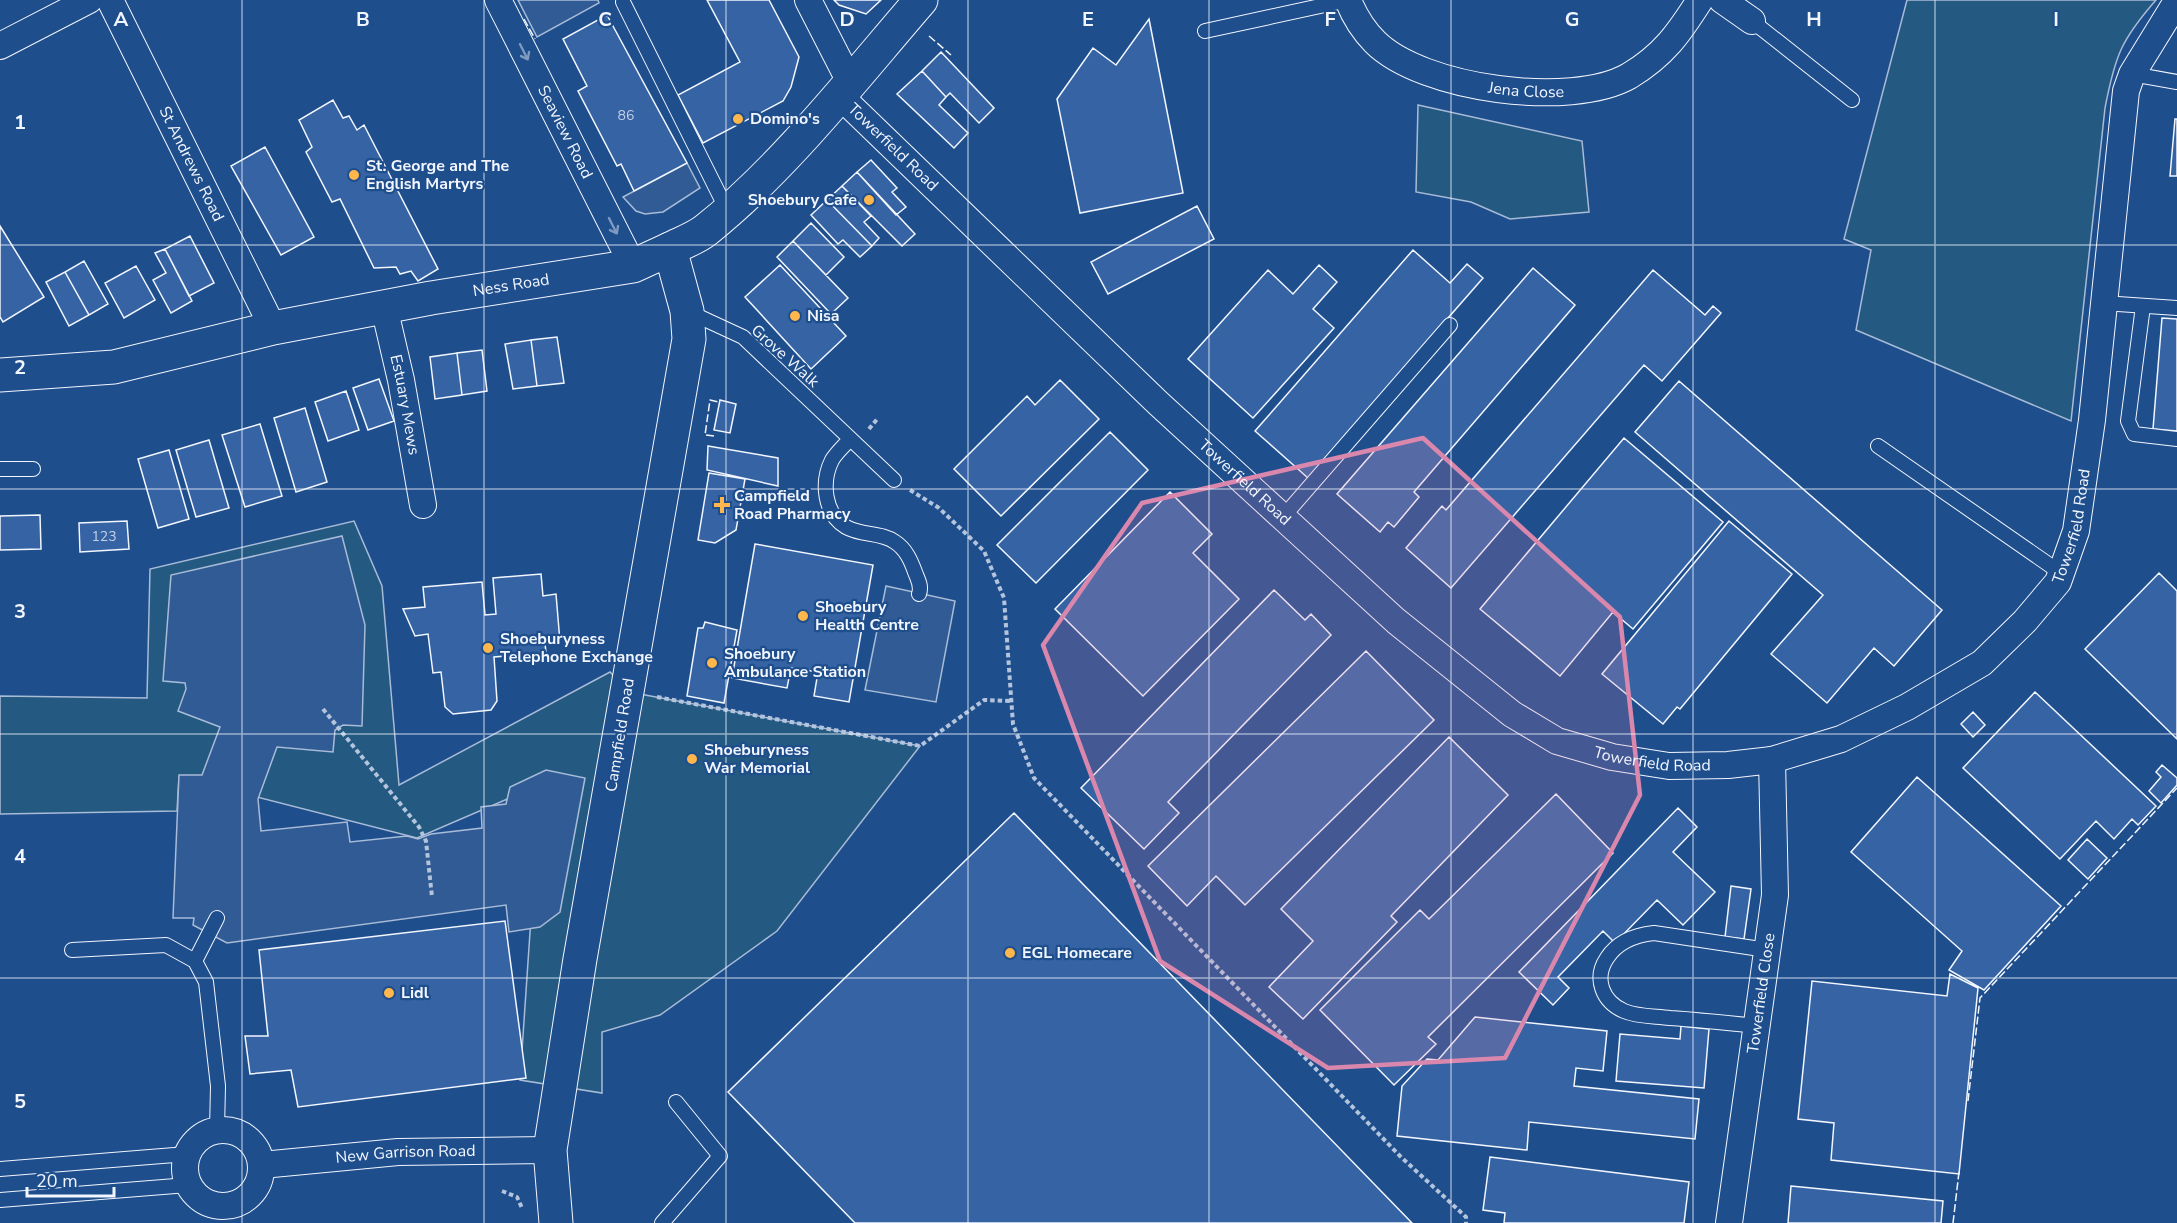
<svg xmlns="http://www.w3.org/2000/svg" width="2177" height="1223" font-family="'Nunito Sans',sans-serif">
	<rect width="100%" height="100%" fill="#1f4e8c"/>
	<path fill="#245a82" stroke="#a8bbd7" stroke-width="1.5" d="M1907,0H2156C2121,40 2115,56 2105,108L2071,421L1856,330L1871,250L1844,239Z
		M1418,105L1582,141L1589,212L1510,219L1471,202L1416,192Z
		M354,521L382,586L399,785L610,672L629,692L920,746L777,931L660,1015L602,1032V1093L520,1080L540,785L417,838L179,777L177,811L0,814V696L147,698L150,569Z"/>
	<path fill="#305b95" stroke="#a8bbd7" stroke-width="1.5" d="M518,0H598L599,3L537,37Z
		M687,163L700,188L663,212L645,214L636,211L623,197Z
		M342,536L365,625L362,726L343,725L335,730L333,752L277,747L258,799L261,831L347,822L350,842L407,836L418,839L431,834L482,828L481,807L506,804L510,787L546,770L585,778L560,912L540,927L509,932L506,905L227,943L193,925L194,918H173L179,775H202L220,727L178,711L186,689L185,683L163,681L171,575Z
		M886,586L955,601L936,702L865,690Z"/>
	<path fill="#3563a3" stroke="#f2f6ff" stroke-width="1.5" d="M707,0H769L799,57L791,87L783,101L703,143L678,95L740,62Z
		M834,0H881L866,14L839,5Z
		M607,15L687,163L634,191L621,164L617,166L578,91L587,86L563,39Z
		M1149,19L1183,193L1080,213L1057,99L1093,48L1116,65Z
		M941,52L994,108L979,123L950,93L946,97L922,71Z
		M922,71L946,97L939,105L968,133L954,148L897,94Z
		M333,100L343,118L349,116L357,130L364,125L438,269L418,281L411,271L400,274L396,267L374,268L340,199L332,202L306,152L312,147L299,120Z
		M2175,119H2177V176H2170Z
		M265,147L314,237L281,255L231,166Z
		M871,160L897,188L892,192L906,207L896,215L857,172Z
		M857,172L915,234L902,246L842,186Z
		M842,186L871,216L864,222L879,238L872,246L827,200Z
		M827,200L872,246L860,257L843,240L838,244L811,215Z
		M1197,206L1214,239L1108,294L1091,262Z
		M811,223L844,257L826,275L793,241Z
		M0,226L44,297L3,322L0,317Z
		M190,236L214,283L189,296L165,249Z
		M793,241L848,298L831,314L777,257Z
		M165,249L192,301L171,313L153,280L166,273L155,253Z
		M1413,250L1450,283L1467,264L1483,278L1308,478L1255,431Z
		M84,261L108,304L89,315L65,272Z
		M780,265L846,336L811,369L745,297Z
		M1319,265L1337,282L1313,309L1334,328L1253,418L1188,359L1268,270L1293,294Z
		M136,266L155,300L124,318L105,283Z
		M1533,268L1575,305L1414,492L1419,497L1394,527L1388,522L1380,532L1337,494Z
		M1653,270L1705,315L1713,306L1721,313L1662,381L1644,365L1451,588L1406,548L1442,506L1446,510Z
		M65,272L89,315L69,326L46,282Z
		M2162,318L2177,319V431L2153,429Z
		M557,337L564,383L537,386L531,340Z
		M531,340L537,386L513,389L505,344Z
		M482,350L487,391L462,395L457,353Z
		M457,353L462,395L435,399L430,357Z
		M379,379L394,421L368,430L353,388Z
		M1060,380L1099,419L1001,516L954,469L1027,396L1035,405Z
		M1679,381L1942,610L1894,666L1874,648L1827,703L1771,654L1823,595L1635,432Z
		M346,391L359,430L328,441L315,402Z
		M720,400L736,404L730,433L714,430Z
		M305,408L327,482L296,492L274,418Z
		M260,424L282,496L245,507L222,435Z
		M1110,432L1148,470L1036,583L997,545Z
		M1624,438L1723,522L1633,629L1613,612L1560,676L1480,609Z
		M209,440L229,508L196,517L176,450Z
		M708,446L778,458V486L707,470Z
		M169,450L189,519L158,528L138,459Z
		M709,473L745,479L736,530L715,543L698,540Z
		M1170,492L1212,534L1193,553L1239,599L1143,696L1055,609Z
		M40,515L41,549L0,550V516Z
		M127,521L129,549L80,552L79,523Z
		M1729,521L1792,574L1680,709L1677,707L1663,724L1602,674Z
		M755,544L873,565L849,702L814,696L818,672L791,668L787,688L732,678Z
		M2159,573L2177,591V739L2085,649Z
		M541,574L543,596L556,594L560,642L545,643L546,653L494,657L497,701L491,710L453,714L445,707L441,672L433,673L428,634L415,636L403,609L425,607L423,587L482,582L485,615L496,614L493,578Z
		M1274,590L1305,620L1311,614L1331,635L1168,802L1179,813L1144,849L1081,788Z
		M705,622L737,630L724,703L687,696L698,628H703Z
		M1366,651L1434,720L1245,905L1216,876L1187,906L1148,866Z
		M2035,692L2156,806L2138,825L2132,819L2114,839L2096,821L2060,859L1963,768Z
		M1973,712L1985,725L1973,737L1961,724Z
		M1449,737L1508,795L1391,916L1397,922L1303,1019L1269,987L1313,941L1281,909Z
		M2162,765L2177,778V785L2161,803L2149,791L2161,777L2156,772Z
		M1917,777L2061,906L1984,990L1949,970L1962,951L1851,852Z
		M1556,794L1613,853L1428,1037L1436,1044L1394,1085L1320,1010L1420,910L1429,919Z
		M1678,808L1697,827L1673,852L1715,892L1683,925L1657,900L1615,943L1603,931L1558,977L1569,988L1553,1005L1519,972Z
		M1014,813L1412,1223H855L728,1092Z
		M2087,839L2107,858L2088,879L2068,860Z
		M1731,886L1751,889L1744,939L1725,937Z
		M505,921L526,1078L298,1107L291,1070L250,1074L245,1036H268L259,950Z
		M1950,974L1978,988L1959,1174L1831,1160L1834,1123L1798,1119L1812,981L1947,996Z
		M1475,1017L1607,1031L1603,1071L1576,1068L1574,1086L1699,1099L1695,1139L1529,1122L1527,1150L1397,1136L1402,1086L1427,1059L1438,1060Z
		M1681,1026L1709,1029L1704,1088L1616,1081L1620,1034L1680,1039Z
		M1490,1157L1689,1182L1684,1223H1504L1505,1213L1483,1210Z
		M1791,1186L1943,1201L1941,1223H1788Z"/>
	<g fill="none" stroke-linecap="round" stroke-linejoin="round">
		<g stroke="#f2f6ff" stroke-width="16">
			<path id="lane" d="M623,2L727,210
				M1752,21L1852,100
				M1205,31L1348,0
				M2132,74L2177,82
				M2103,303L2177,308
				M2143,306L2128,421L2134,434L2177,439
				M689,312L743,337L894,480
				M850,439C844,446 836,453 832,460C821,482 824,514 846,527C862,536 881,532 895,542C906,549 911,561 915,572C918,580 922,586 919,594
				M1878,446L2061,573
				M0,469H33
				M1283,517L1450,325
				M72,950L166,945L195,961L206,982L218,1086L217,1130
				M195,961L217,918
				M1757,1026C1728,1023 1699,1020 1670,1018C1655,1016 1638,1017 1624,1011C1603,1002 1593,979 1607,958C1618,941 1635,935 1654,933L1767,950
				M0,1169L187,1154
				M0,1200L188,1185
				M662,1223L720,1156L676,1102"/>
		</g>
		<g stroke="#f2f6ff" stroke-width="28">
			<g id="street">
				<path id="s1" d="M110,0L273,328"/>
				<path id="s2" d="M498,0L633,266"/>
				<path d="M808,0L850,82"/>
				<path id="s3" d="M1348,0C1354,15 1363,30 1375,42C1422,89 1571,109 1629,76C1664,55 1679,33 1700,0"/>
				<path d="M1722,0L1752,21"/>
				<path d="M0,46L89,0"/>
				<path id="s4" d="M839,95L1158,403L1396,621L1512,714L1557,741L1612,757L1669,766L1728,765L1772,760L1841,739L1907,707L1982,663L2025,621L2058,582L2076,531L2092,420L2126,91L2132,74L2177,1"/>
				<path id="s5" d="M384,307L401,380L423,505"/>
				<circle cx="223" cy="1168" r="38"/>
				<path id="s6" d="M262,1165L398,1152L550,1150"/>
				<path id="s7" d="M1729,1223L1775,895L1772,760"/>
			</g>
		</g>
		<g stroke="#f2f6ff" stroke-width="35">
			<g id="secondary">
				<path id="s8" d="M0,375L114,367L273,328L431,298L633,266L670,249L687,311L689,339L580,959L550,1150L556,1223"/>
			</g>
		</g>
		<g stroke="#f2f6ff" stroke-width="35">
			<path id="primary" d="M670,249C682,243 696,238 706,230C784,168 856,75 921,0"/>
		</g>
		<path stroke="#b3c4dc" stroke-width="4" stroke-dasharray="4.5 3" stroke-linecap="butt" d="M869,429L878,418
			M910,490L939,508L984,551L1004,598L1013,724L1034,778L1401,1157L1466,1217V1223
			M657,697L920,746L984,700L1012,701
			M323,709L419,827L426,841L432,897
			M502,1191L517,1197L522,1208"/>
		<use href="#lane" stroke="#1f4e8c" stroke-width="14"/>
		<use href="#street" stroke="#1f4e8c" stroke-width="26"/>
		<use href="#secondary" stroke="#1f4e8c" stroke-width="33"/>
		<use href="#primary" stroke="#1f4e8c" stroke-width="33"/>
		<path stroke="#f2f6ff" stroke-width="1.5" stroke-dasharray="8 3" stroke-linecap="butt" d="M524,19L535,39
			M929,36L951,55
			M714,436L705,435L710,400L719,402
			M1968,1101L1980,998L2177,788
			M1953,1223L1959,1172"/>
	</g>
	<defs><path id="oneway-shaft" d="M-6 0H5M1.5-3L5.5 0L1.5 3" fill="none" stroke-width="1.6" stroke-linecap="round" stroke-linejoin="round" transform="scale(1.5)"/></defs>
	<g stroke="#7e9ac0">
		<use href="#oneway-shaft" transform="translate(524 52) rotate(63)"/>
		<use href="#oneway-shaft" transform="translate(613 226) rotate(63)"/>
	</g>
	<path fill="#da87ad" fill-opacity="0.2" stroke="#da87ad" stroke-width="4.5" stroke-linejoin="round" d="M1423,438L1620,617L1640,795L1505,1058L1328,1068L1160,961L1043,645L1142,503Z"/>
	<path fill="none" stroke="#f2f6ff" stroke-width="1.5" stroke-opacity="0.55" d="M242,0V1223M484,0V1223M726,0V1223M968,0V1223M1209,0V1223M1451,0V1223M1693,0V1223M1935,0V1223M0,245H2177M0,489H2177M0,734H2177M0,978H2177"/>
	<g fill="#ffb74d" stroke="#1f4e8c" stroke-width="2">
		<circle cx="738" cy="119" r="6"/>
		<circle cx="354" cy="175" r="6"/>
		<circle cx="869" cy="200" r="6"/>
		<circle cx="795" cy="316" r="6"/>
		<path d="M719 496h6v6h6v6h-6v6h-6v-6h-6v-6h6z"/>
		<circle cx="803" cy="616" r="6"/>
		<circle cx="488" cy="648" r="6"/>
		<circle cx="712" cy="663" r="6"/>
		<circle cx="692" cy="759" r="6"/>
		<circle cx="1010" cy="953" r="6"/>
		<circle cx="389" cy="993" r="6"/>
	</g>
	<g text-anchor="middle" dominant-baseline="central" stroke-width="4.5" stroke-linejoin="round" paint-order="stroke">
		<g font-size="14" fill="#c3d1e8">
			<text x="626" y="115">86</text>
			<text x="104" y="536">123</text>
		</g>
		<g font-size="16" fill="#f2f6ff" stroke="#1f4e8c">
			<text stroke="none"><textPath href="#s3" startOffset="212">Jena Close</textPath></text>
			<text stroke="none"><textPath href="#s2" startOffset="148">Seaview Road</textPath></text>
			<text stroke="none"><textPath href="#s4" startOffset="75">Towerfield Road</textPath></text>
			<text stroke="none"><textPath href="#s1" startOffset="183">St Andrews Road</textPath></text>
			<text stroke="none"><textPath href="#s8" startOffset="520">Ness Road</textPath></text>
			<text transform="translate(785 356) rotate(42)">Grove Walk</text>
			<text stroke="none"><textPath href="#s5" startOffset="100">Estuary Mews</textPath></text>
			<text stroke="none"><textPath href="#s4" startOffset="561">Towerfield Road</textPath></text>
			<text stroke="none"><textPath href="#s4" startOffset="1587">Towerfield Road</textPath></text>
			<text transform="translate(620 735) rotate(-81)">Campfield Road</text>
			<text stroke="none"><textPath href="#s4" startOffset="1065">Towerfield Road</textPath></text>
			<text stroke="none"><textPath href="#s7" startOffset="232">Towerfield Close</textPath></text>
			<text stroke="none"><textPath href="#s6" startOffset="144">New Garrison Road</textPath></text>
		</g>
		<g font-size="16" font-weight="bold" fill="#f2f6ff" stroke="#1f4e8c" text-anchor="start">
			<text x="750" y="119">Domino's</text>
			<text x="366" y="166">St. George and The<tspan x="366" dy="18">English Martyrs</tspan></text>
			<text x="857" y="200" text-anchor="end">Shoebury Cafe</text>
			<text x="807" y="316">Nisa</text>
			<text x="734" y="496">Campfield<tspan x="734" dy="18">Road Pharmacy</tspan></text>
			<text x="815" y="607">Shoebury<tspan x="815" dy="18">Health Centre</tspan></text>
			<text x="500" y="639">Shoeburyness<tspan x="500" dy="18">Telephone Exchange</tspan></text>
			<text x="724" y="654">Shoebury<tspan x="724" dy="18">Ambulance Station</tspan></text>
			<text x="704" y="750">Shoeburyness<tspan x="704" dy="18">War Memorial</tspan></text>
			<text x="1022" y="953">EGL Homecare</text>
			<text x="401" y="993">Lidl</text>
		</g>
	</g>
	<g font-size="20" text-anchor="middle" font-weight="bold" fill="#f2f6ff" stroke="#1f4e8c" stroke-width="4.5" stroke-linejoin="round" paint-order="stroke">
		<text x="121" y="26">A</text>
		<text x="363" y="26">B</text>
		<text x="605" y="26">C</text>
		<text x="847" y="26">D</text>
		<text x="1088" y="26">E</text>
		<text x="1330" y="26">F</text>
		<text x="1572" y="26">G</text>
		<text x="1814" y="26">H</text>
		<text x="2056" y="26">I</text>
		<text x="20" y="129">1</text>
		<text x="20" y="374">2</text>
		<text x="20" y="618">3</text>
		<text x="20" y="863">4</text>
		<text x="20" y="1108">5</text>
	</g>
	<path d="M27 1187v9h87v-9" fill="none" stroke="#f2f6ff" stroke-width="3"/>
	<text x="36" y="1187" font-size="18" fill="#f2f6ff" stroke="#1f4e8c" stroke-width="4.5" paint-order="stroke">20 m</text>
</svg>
